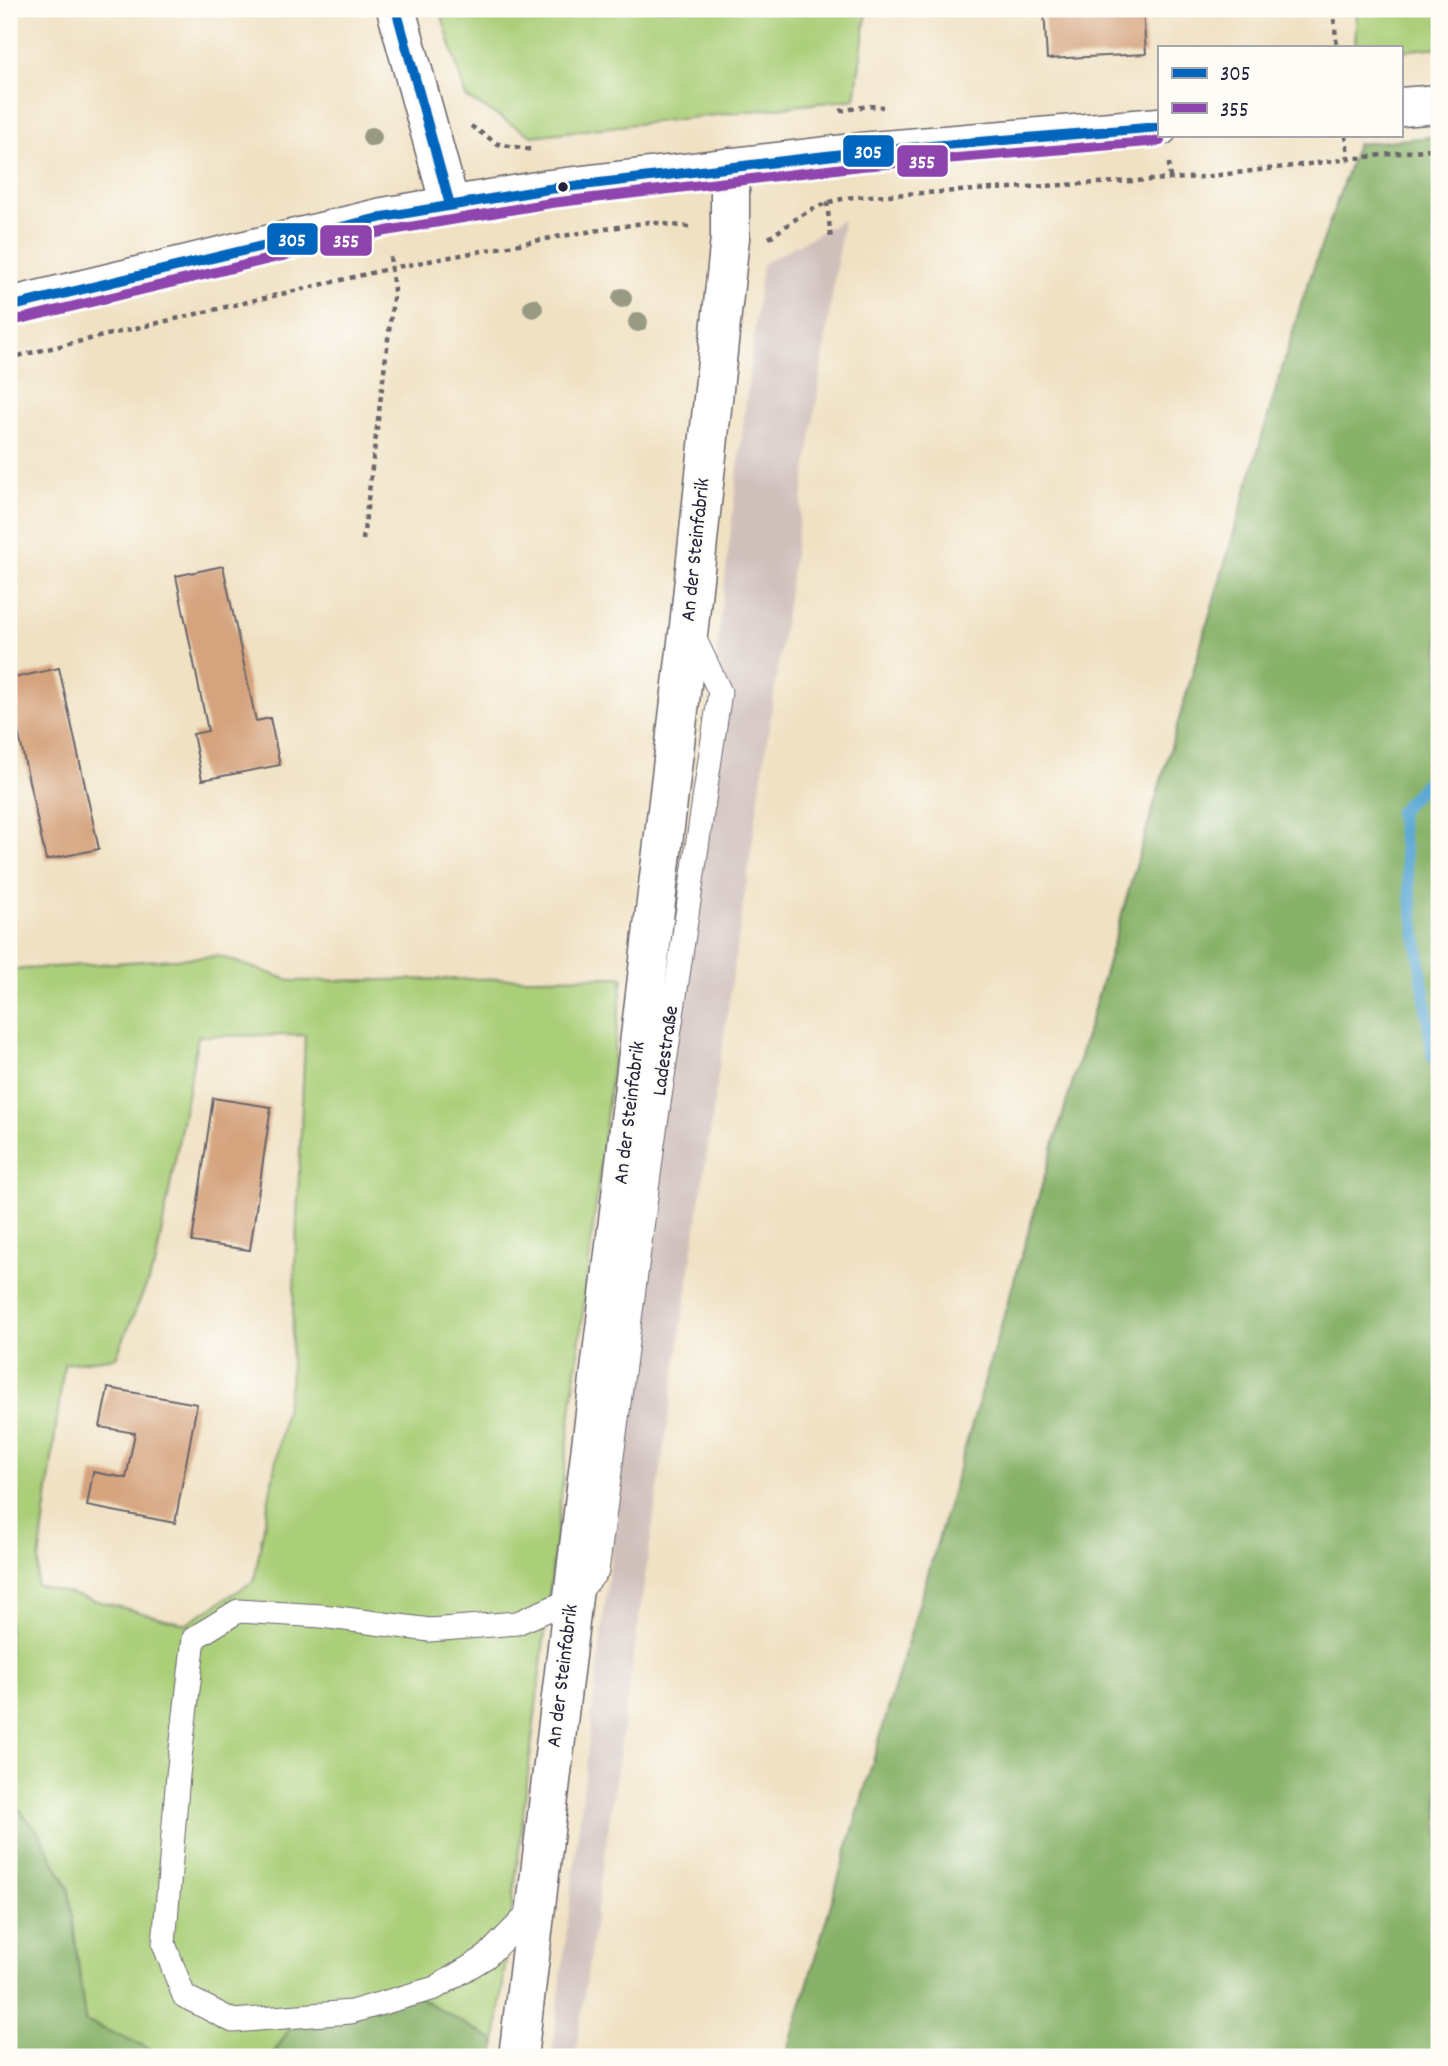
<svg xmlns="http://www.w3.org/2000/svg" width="1448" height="2066" font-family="Dekko,sans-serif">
	<rect width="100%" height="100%" fill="#fdfcf7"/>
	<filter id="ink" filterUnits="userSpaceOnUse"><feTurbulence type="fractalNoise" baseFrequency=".0143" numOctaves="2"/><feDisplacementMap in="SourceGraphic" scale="14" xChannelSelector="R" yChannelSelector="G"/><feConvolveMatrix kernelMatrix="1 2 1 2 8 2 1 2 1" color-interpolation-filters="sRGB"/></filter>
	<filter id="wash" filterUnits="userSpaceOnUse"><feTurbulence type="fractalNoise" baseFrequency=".00686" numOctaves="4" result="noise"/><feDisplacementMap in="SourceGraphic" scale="28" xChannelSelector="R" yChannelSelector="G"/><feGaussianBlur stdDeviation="1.57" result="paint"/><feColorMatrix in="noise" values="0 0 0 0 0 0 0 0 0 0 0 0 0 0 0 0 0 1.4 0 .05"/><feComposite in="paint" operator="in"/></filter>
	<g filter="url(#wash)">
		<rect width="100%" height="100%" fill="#f0e1c3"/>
		<path fill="#d0c0bc" d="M843,220L575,2057H552L762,264Z"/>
		<path fill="#abcf79" stroke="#66785a" stroke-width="2" fill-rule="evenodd" d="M440,9H867L855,99L532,136L466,97Z
			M1357,9H1439V47L1401,51V47H1355Z
			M219,956L292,981L623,977L496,2042L401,1987L307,2004L271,2057H170L85,2021L69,1889L39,1833L9,1797V970ZM305,1035L290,1383L254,1581L185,1624L36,1585L64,1364L116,1357L156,1262L198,1036Z"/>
		<path fill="#88b269" stroke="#556a52" stroke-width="2" d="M1439,136V2057H786L1301,304L1357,144Z
			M9,1797L39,1833L69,1889L85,2021L170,2057H9Z
			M401,1987L496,2042L494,2057H271L306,2004Z"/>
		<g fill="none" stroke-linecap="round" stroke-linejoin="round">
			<path stroke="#5ca9d5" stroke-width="12" d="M1439,768L1399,812L1433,1057L1439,1063"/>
		</g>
		<g id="blocks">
			<path fill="#d5a37d" d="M1044,9H1143L1146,54L1047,59Z
				M223,566L256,721L270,718L280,765L202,780L193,734L208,731L176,576Z
				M59,668L99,849L46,860L9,689V679Z
				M213,1098L271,1107L250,1250L192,1242Z
				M108,1388L197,1404L175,1523L87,1506L93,1472L126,1478L135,1433L100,1427Z"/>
		</g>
	</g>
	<g filter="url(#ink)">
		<use href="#blocks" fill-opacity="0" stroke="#6a656b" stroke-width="2"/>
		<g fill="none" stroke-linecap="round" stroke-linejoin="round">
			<g stroke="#6a656b" stroke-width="25">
				<path id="lane" d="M535,1907L486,1957L435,1988L351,2012L233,2021L184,1996L164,1944L178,1775L194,1638L238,1611L322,1616L430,1630L517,1623L573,1599L597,1571L653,1144L720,692L691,631"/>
			</g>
			<g stroke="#6a656b" stroke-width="41">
				<path id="street" d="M396,9L450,205
					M518,2057L689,626L730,238V167"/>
			</g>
			<g stroke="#6a656b" stroke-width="41">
				<path id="primary" d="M1401,107L1439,104
					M9,307L383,217L549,189L860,152L1159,127"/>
			</g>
			<path stroke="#6a656b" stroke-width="4.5" stroke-dasharray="5 5" stroke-linecap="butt" d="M1333,9L1337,47
				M840,111L868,106L883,107
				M471,126L498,144L533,150
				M1346,135L1348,158
				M1169,163L1170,179
				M827,202L831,240
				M769,238C801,216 813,203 853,197L1203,177L1439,148
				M9,358L392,268L556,237L649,222L689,227
				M363,540L394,291L390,256"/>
			<use href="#lane" stroke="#fff" stroke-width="23"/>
			<use href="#street" stroke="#fff" stroke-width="38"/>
			<use href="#primary" stroke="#fff" stroke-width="38"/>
			<g stroke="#fdfcf7" stroke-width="16">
				<path id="bus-1" d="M396,9L450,205
					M9,307L383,217L549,189L860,152L1159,127"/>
			</g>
			<g stroke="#fdfcf7" stroke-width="16">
				<path id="bus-2" d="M12,321L386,231L551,203L861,166L1160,141"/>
			</g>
			<use href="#bus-1" stroke="#0065bd" stroke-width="10"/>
			<use href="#bus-2" stroke="#8e44ad" stroke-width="10"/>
		</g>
		<g fill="#999a84">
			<circle cx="372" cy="137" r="10"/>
			<circle cx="622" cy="298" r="10"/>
			<circle cx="533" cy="308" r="10"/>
			<circle cx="638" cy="322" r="10"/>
		</g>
	</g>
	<circle fill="#22223b" stroke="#fdfcf7" stroke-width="2.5" cx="563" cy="187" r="6"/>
	<g text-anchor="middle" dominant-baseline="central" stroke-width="5" stroke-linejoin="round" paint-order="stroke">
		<g font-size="21" fill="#22223b" stroke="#fdfcf7">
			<text transform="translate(697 550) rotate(-84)">An der Steinfabrik</text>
			<text transform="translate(667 1051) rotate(-82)">Ladestraße</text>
			<text transform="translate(631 1113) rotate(-83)">An der Steinfabrik</text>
			<text transform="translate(564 1676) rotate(-83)">An der Steinfabrik</text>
		</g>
	</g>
	<g stroke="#fdfcf7" stroke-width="2.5">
		<rect x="842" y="134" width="53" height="34" rx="7" fill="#0065bd"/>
		<rect x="896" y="144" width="53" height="34" rx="7" fill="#8e44ad"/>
		<rect x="266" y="222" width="53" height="34" rx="7" fill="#0065bd"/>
		<rect x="319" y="224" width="54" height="33" rx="7" fill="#8e44ad"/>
	</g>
	<g font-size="19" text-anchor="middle" font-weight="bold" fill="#fff">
		<text x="868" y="158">305</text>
		<text x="922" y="168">355</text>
		<text x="292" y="246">305</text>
		<text x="346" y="247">355</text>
	</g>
	<rect width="1448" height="2066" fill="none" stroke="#fdfcf7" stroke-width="35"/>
	<rect x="1158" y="46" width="245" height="91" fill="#fdfcf7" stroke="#a5a5ac" stroke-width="2"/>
	<rect x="1172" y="68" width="35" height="10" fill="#0065bd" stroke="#a5a5ac" stroke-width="2"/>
	<text x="1220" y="80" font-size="21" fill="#22223b">305</text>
	<rect x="1172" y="103" width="35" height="10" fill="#8e44ad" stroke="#a5a5ac" stroke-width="2"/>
	<text x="1220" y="116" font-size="21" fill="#22223b">355</text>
</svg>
